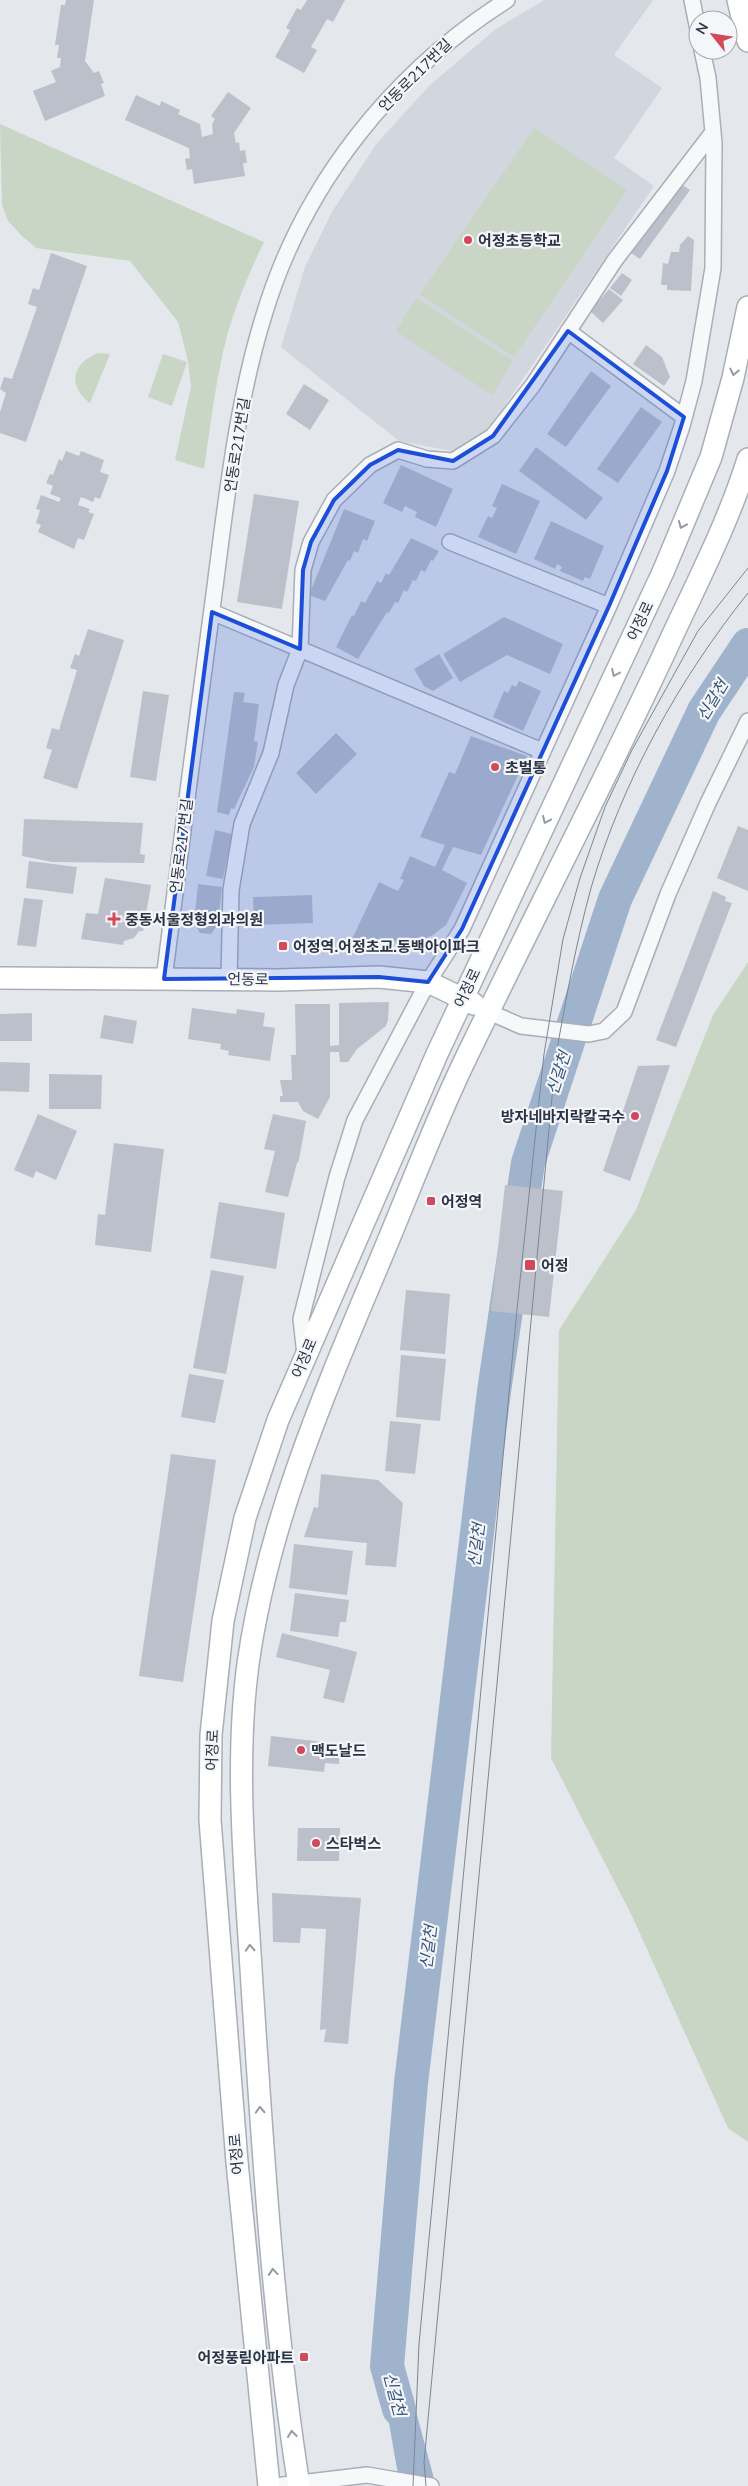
<svg xmlns="http://www.w3.org/2000/svg" width="748" height="2486" font-family="Mulish,'Noto Sans KR',sans-serif">
	<rect width="100%" height="100%" fill="#e4e7ec"/>
	<path fill="#d2d6de" d="M544,0H653L614,55L662,88L614,158L654,186L489,429L457,452L399,441L281,347L305,267L332,212L377,143L430,85L496,29Z"/>
	<path fill="#c9d6c5" d="M0,124L264,242C250,271 237,301 228,332C216,376 211,423 204,469L175,460L191,387L188,361L178,322L130,261L36,248L22,236L8,221L2,205Z
		M534,128L627,190L514,357L420,294Z
		M416,298L513,361L492,395L396,331Z
		M98,353L110,354L90,403C67,386 72,363 98,353Z
		M163,354L187,362L172,406L148,397Z
		M748,962V2142L728,2128L632,1916L551,1758L559,1330L636,1210L713,1015Z"/>
	<path fill="#9fb4cc" d="M403,2363L436,2486H400L379,2366Z"/>
	<g fill="none" stroke-linecap="round" stroke-linejoin="round">
		<path stroke="#9fb4cc" stroke-width="34" d="M399,2409L387,2366L411,2083L494,1391L528,1163L615,899L704,711L748,645"/>
	</g>
	<path fill="#bbc0ca" d="M66,0H94L85,61L94,73L99,71L104,83L101,84L105,96L45,121L33,91L56,82L51,71L60,67L61,58H57L59,45H55L61,5H65Z
		M307,0H345L333,22L327,19L311,47L317,50L304,73L275,57L290,30L286,28L297,8L301,10Z
		M228,92L251,108L234,133L236,143L239,142L240,151L245,150L247,163H243L245,176L194,184L192,169L187,170L185,159L190,158L189,148L125,120L136,95L160,106L161,101L180,110L178,114L200,124L202,137L213,134L212,124L215,119L211,116Z
		M681,184L690,190L640,259L631,253Z
		M688,236L694,240L691,291L667,290V285H661L663,263L668,264L671,252H679L680,245Z
		M51,253L87,266L26,442L0,433V412L6,393L0,389L4,377L12,379L37,307L28,304L33,288L39,290Z
		M622,273L632,280L621,296L610,288Z
		M609,289L623,300L603,323L590,311Z
		M646,345L662,357L670,377L664,386L633,364Z
		M591,371L611,386L566,447L547,434Z
		M304,384L329,400L310,430L286,414Z
		M641,407L662,422L618,483L597,469Z
		M536,447L603,498L586,520L519,471Z
		M66,451L79,456L81,451L104,460L100,472L109,475L100,499L95,497L93,502L81,497L78,505L90,509L88,512L94,514L84,540L78,538L74,549L38,532L41,525L36,523L40,510L36,509L41,495L59,502L61,498L50,494L53,486L46,483L50,474L53,475L59,459L62,461Z
		M401,465L453,489L436,527L415,517L417,512L405,506L402,512L383,503Z
		M502,484L540,501L516,554L478,537L488,516L492,518L497,508L492,506Z
		M254,494L299,501L282,609L237,602Z
		M344,509L375,521L367,541L363,539L358,553L354,551L350,561L348,560L325,601L309,595Z
		M551,521L604,546L590,579L585,577L583,581L560,571L562,567L557,564L555,569L534,559Z
		M411,538L439,551L433,561L431,560L425,572L421,570L416,581L413,580L407,592L404,590L398,603L395,602L389,613L387,612L358,659L336,647L352,615L354,616L361,601L365,603L377,581L381,583L386,573L389,575Z
		M504,617L563,644L550,674L507,655L460,682L443,654Z
		M88,629L124,640L77,789L43,778L52,750L46,748L52,728L59,730L77,670L70,668L75,654L79,656Z
		M439,654L453,678L433,691L424,686L414,669Z
		M519,681L541,691L523,731L493,717L504,691L508,693L512,685L516,687Z
		M143,691L169,695L156,781L130,777Z
		M234,692L245,693L243,702L259,704L254,741L258,742L254,767L234,809L231,808L229,815L217,812Z
		M336,733L357,754L316,794L296,773Z
		M471,736L527,756L481,855L453,847L442,870L467,883L446,925L433,935L417,942L352,939L379,882L398,891L404,880L400,879L410,856L435,867L445,845L420,837L449,772L455,774Z
		M24,819L143,823L140,854L145,855L144,863L52,862L22,856Z
		M738,826L748,830V891L717,878Z
		M215,830L232,834L223,879L206,876Z
		M29,861L77,867L73,894L26,888Z
		M105,878L151,885L143,931H139L134,938L124,941L123,945L81,939L86,913L98,914Z
		M198,884L222,887L218,924L211,934L200,933L194,923Z
		M713,891L726,897L725,901L732,903L676,1047L656,1040Z
		M312,895L313,923L254,925L253,897Z
		M24,898L43,900L36,947L17,945Z
		M389,1002L388,1020L386,1026L357,1049L348,1062H340L339,1052H330V1097L318,1119L303,1111L298,1102H280V1096H283L280,1080H292L291,1055H296L295,1004H330V1046L339,1045V1003Z
		M192,1008L236,1014L237,1009L265,1013L263,1026L275,1028L270,1061L228,1055L229,1051L220,1049L221,1044L188,1039Z
		M32,1013V1041H0V1014Z
		M104,1015L137,1021L133,1044L100,1038Z
		M0,1062L30,1063L29,1092L0,1091Z
		M670,1065L630,1181L603,1171L638,1066Z
		M49,1074L102,1075L101,1109H49Z
		M38,1114L77,1131L56,1180L36,1171L33,1178L14,1170Z
		M273,1114L306,1121L299,1160L297,1163L288,1197L265,1192L275,1151L264,1149Z
		M114,1143L164,1149L151,1252L95,1245L98,1214L105,1215Z
		M505,1185L563,1191L549,1317L491,1311Z
		M219,1202L285,1213L276,1269L210,1258Z
		M211,1270L244,1276L226,1374L193,1368Z
		M406,1290L450,1294L445,1354L400,1350Z
		M401,1355L446,1359L440,1421L396,1417Z
		M189,1374L224,1380L215,1423L181,1417Z
		M390,1421L421,1424L415,1474L385,1471Z
		M171,1454L216,1460L183,1682L139,1676Z
		M321,1474L378,1480L403,1503L396,1567L365,1565L367,1543L304,1537L314,1507L318,1508Z
		M294,1544L353,1551L347,1595L289,1588Z
		M295,1593L349,1600L346,1622H340L338,1637L290,1631Z
		M282,1633L357,1652L344,1703L323,1698L330,1670L276,1657Z
		M271,1736L341,1744L339,1764L325,1763L324,1772L268,1766Z
		M298,1828H340L339,1861H297Z
		M272,1893L361,1898L348,2044L324,2042L326,2029L320,2030L326,1929L301,1928L300,1943L273,1942Z"/>
	<g fill="none" stroke-linecap="round" stroke-linejoin="round">
		<g stroke="#a9aeb7" stroke-width="18">
			<path id="street" d="M692,0L698,30
				M568,331L684,417
				M450,542L609,606
				M212,612L542,751
				M164,979C180,856 195,732 212,609C225,513 235,408 264,315C303,185 392,73 507,0
				M229,979L231,890L242,824L271,753L286,685L300,649L303,570L311,542L334,500L370,465L398,450L427,459L453,461L493,436L533,385L615,260L713,132
				M489,1012L521,1026L589,1034L604,1031L624,1012L668,894L708,803L748,721
				M305,1355L301,1319L337,1177L355,1120L428,982L462,929L609,606L667,471L682,426L694,381L713,268L714,143L708,78L702,50
				M275,2486L367,2475L431,2486"/>
		</g>
		<g stroke="#a9aeb7" stroke-width="24">
			<path id="secondary" d="M738,0L748,41
				M0,978L279,980L379,977L428,982L474,1004
				M269,2486L237,2162L210,1820L211,1735L223,1621L245,1518L278,1420L437,1054L663,572L711,457L733,378L748,307
				M299,2486C273,2320 263,2152 252,1985C246,1880 234,1768 248,1664C268,1521 326,1389 381,1258C409,1192 434,1124 465,1060C530,925 599,792 663,656C692,592 727,527 748,459"/>
		</g>
		<use href="#street" stroke="#f7f8fa" stroke-width="15"/>
		<use href="#secondary" stroke="#fff" stroke-width="21"/>
		<path stroke="#7d8696" stroke-width="1" d="M413,2486L419,2344L517,1309L544,1054L563,939L580,878L605,807L632,750L698,631L748,568
			M426,2486L424,2462L556,1055C566,999 576,943 591,888C622,782 679,679 748,593"/>
	</g>
	<defs><path id="oneway-chevron" d="M-2-3.5L2.5 0L-2 3.5" fill="none" stroke-width="1.6" stroke-linecap="round" stroke-linejoin="round" transform="scale(1.25)"/></defs>
	<g stroke="#959aa2">
		<use href="#oneway-chevron" transform="translate(734 372) rotate(102)"/>
		<use href="#oneway-chevron" transform="translate(682 525) rotate(113)"/>
		<use href="#oneway-chevron" transform="translate(615 673) rotate(115)"/>
		<use href="#oneway-chevron" transform="translate(546 820) rotate(115)"/>
		<use href="#oneway-chevron" transform="translate(250 1948) rotate(-93)"/>
		<use href="#oneway-chevron" transform="translate(260 2110) rotate(-93)"/>
		<use href="#oneway-chevron" transform="translate(273 2272) rotate(-95)"/>
		<use href="#oneway-chevron" transform="translate(292 2434) rotate(-97)"/>
	</g>
	<path fill="#1d4ed8" fill-opacity="0.2" stroke="#1d4ed8" stroke-width="4" stroke-linejoin="round" d="M568,331L684,417L667,471L609,606L462,929L428,982L379,977L164,979L212,612L300,649L303,570L311,542L334,500L370,465L398,450L453,461L493,436Z"/>
	<g fill="#d1495b" stroke="#f4f6f9" stroke-width="2">
		<circle cx="468" cy="240" r="5"/>
		<circle cx="495" cy="767" r="5"/>
		<path d="M111.5 911.5h5v5h5v5h-5v5h-5v-5h-5v-5h5z"/>
		<rect x="278" y="941" width="10" height="10" rx="2.5"/>
		<circle cx="635" cy="1116" r="5"/>
		<rect x="426" y="1196" width="10" height="10" rx="2.5"/>
		<rect x="524" y="1259" width="12" height="12" rx="2.5"/>
		<circle cx="301" cy="1750" r="5"/>
		<circle cx="316" cy="1843" r="5"/>
		<rect x="299" y="2352" width="10" height="10" rx="2.5"/>
	</g>
	<g text-anchor="middle" dominant-baseline="central" stroke-width="4.5" stroke-linejoin="round" paint-order="stroke">
		<g font-size="15" fill="#2b3445" stroke="#f4f6f9">
			<text transform="translate(415 75) rotate(-45)">언동로217번길</text>
			<text transform="translate(237 445) rotate(-81)">언동로217번길</text>
			<text transform="translate(640 621) rotate(-65)">어정로</text>
			<text transform="translate(181 846) rotate(-83)">언동로217번길</text>
			<text transform="translate(248 979) rotate(1)">언동로</text>
			<text transform="translate(467 988) rotate(-65)">어정로</text>
			<text transform="translate(304 1358) rotate(-67)">어정로</text>
			<text transform="translate(212 1750) rotate(-88)">어정로</text>
			<text transform="translate(236 2154) rotate(-95)">어정로</text>
		</g>
		<g font-size="15" font-weight="bold" fill="#2b3445" stroke="#f4f6f9" text-anchor="start">
			<text x="478" y="240">어정초등학교</text>
			<text x="505" y="767">초벌통</text>
			<text x="125" y="919">중동서울정형외과의원</text>
			<text x="293" y="946">어정역.어정초교.동백아이파크</text>
			<text x="625" y="1116" text-anchor="end">방자네바지락칼국수</text>
			<text x="441" y="1201">어정역</text>
			<text x="541" y="1265">어정</text>
			<text x="311" y="1750">맥도날드</text>
			<text x="326" y="1843">스타벅스</text>
			<text x="294" y="2357" text-anchor="end">어정풍림아파트</text>
		</g>
		<g font-size="16" font-style="italic" fill="#34527a" stroke="#f4f6f9">
			<text transform="translate(712 700) rotate(-59)">신갈천</text>
			<text transform="translate(558 1073) rotate(-72)">신갈천</text>
			<text transform="translate(476 1545) rotate(-83)">신갈천</text>
			<text transform="translate(428 1947) rotate(-83)">신갈천</text>
			<text transform="translate(395 2394) rotate(75)">신갈천</text>
		</g>
	</g>
	<g transform="translate(713 35) rotate(300)"><circle r="24" fill="#f4f6f9" stroke="#a4a8b1"/>
	<path d="M0-4L9 19L0 12L-9 19Z" fill="#d1495b"/>
	<text y="-8" font-size="14" font-weight="bold" text-anchor="middle" fill="#2b3445">N</text>
	</g>
</svg>
